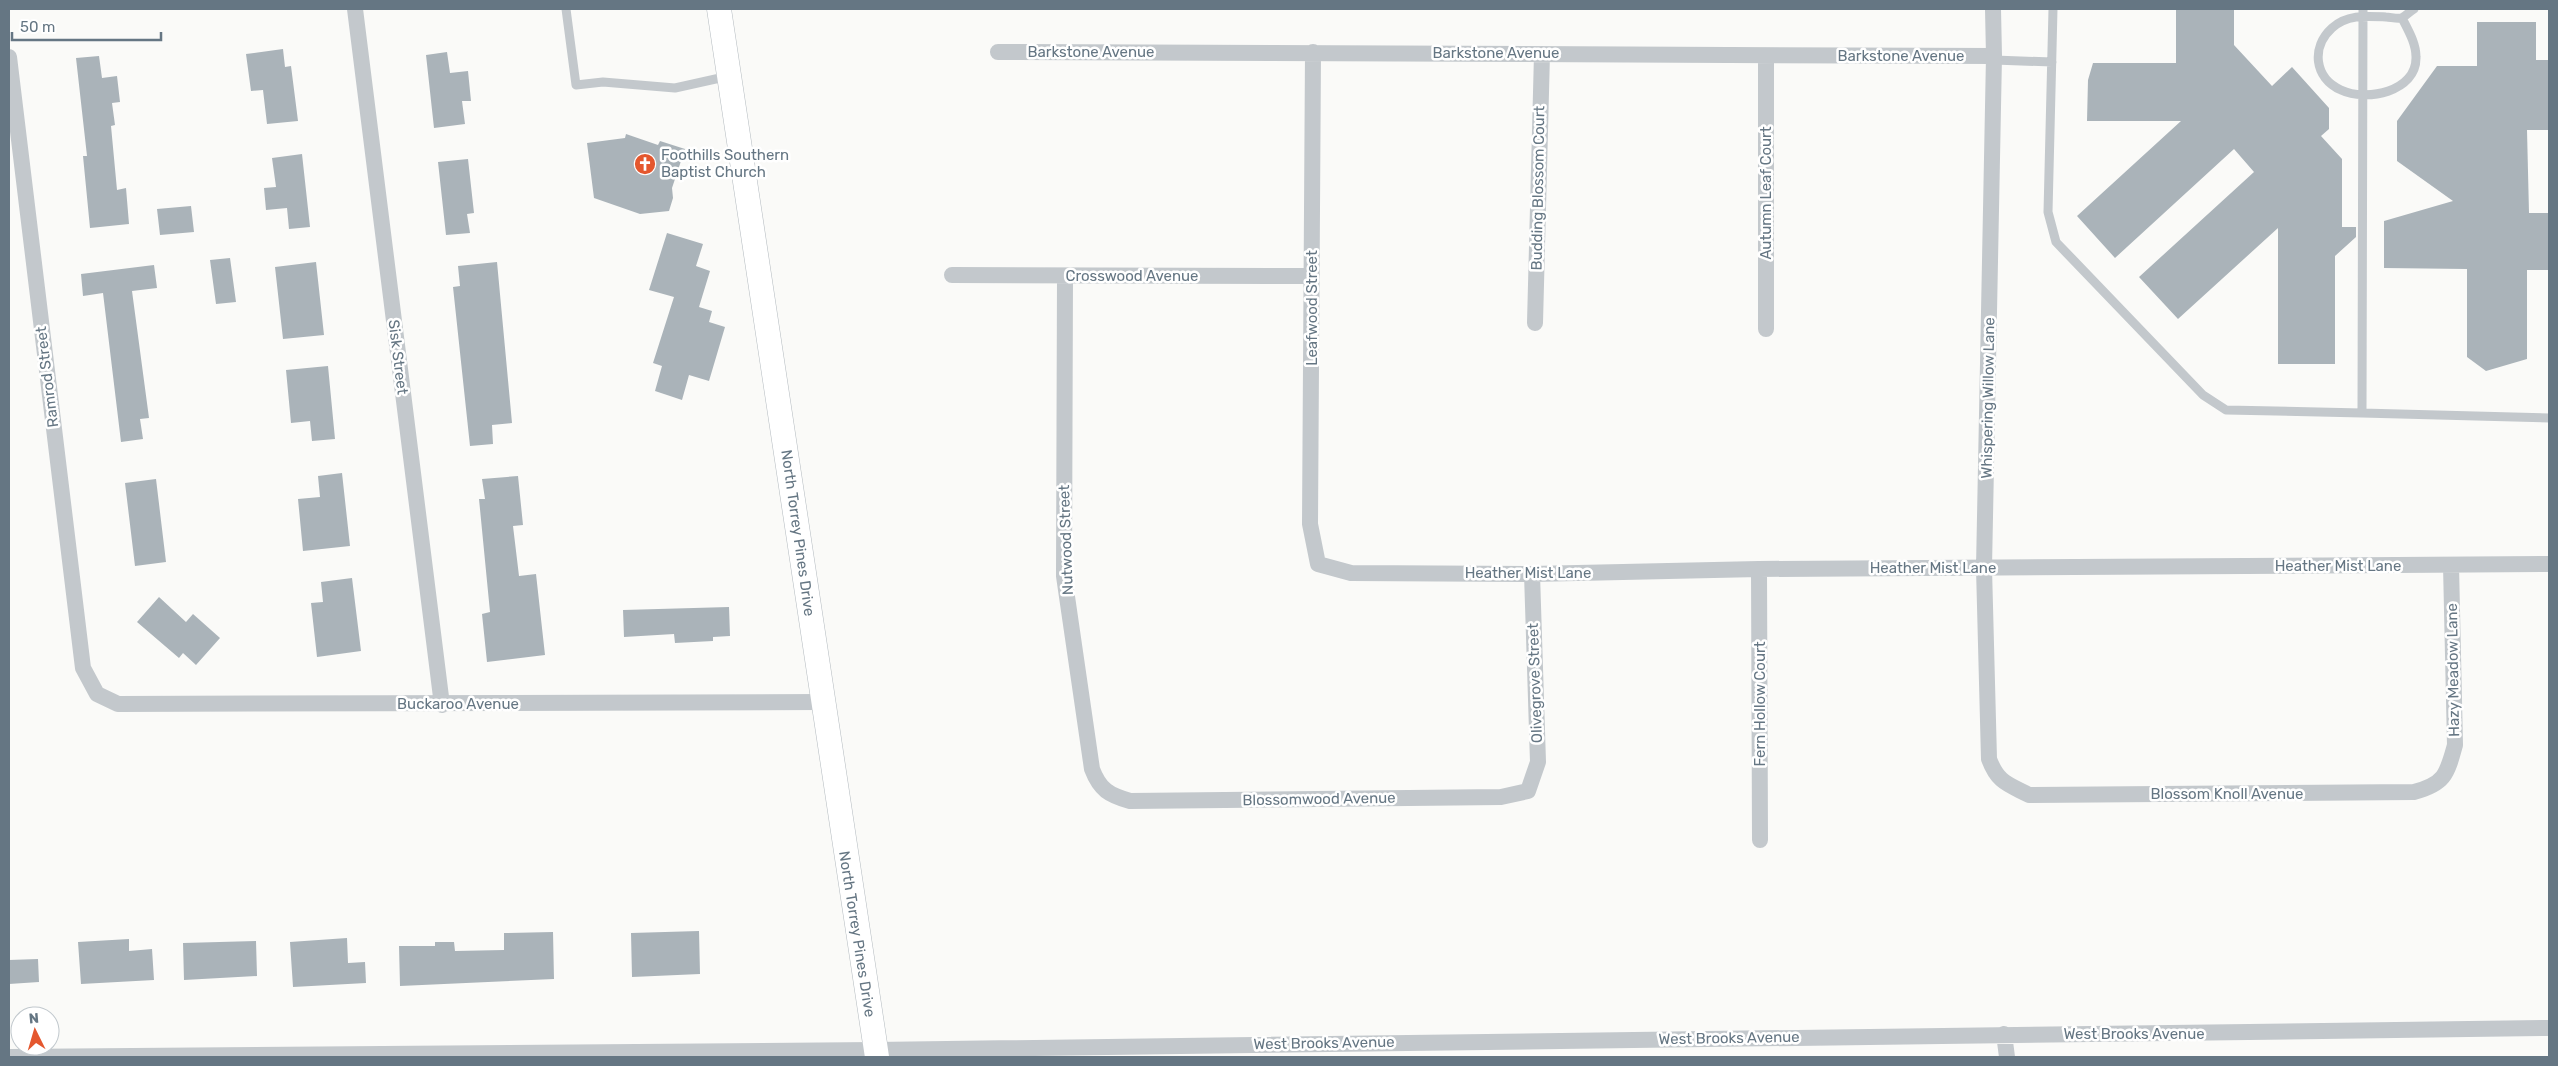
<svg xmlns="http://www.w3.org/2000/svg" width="2558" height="1066" font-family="Rubik,sans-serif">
	<rect width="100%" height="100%" fill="#fafaf8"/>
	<path fill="#aab3b9" d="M2176,9H2234V45L2272,86L2292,67L2329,108V129L2321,136L2342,159V227H2356V237L2335,256V364H2278V228L2178,319L2139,277L2254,172L2234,149L2115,258L2077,216L2181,121H2087L2088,80L2093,63H2176Z
		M2477,22H2536V60H2549V130H2527L2529,213H2549V270H2527V359L2486,371L2467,357V269L2384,268V221L2453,201L2397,161V121L2437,66H2477Z
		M283,49L285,67L291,66L298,121L267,124L263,90L251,91L246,54Z
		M447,52L450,73L468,71L471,101H462L465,124L434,128L426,55Z
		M99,56L102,78L117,76L120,102L112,103L115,125L111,126L117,190L126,188L129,224L90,228L83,156H87L76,58Z
		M626,134L658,145L660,141L685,149L672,188L673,198L669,211L640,214L594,198L587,143L625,138Z
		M302,154L310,227L289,229L287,208L266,210L264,188L276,187L272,158Z
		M468,159L474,213L467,214L470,233L446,235L438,162Z
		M191,206L194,232L160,235L157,209Z
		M667,233L703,244L696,266L710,271L699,307L712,311L709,322L725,327L709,381L689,375L682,400L655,391L662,366L653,363L674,297L649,290Z
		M230,258L236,302L216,304L210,260Z
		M316,262L324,335L283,339L275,267Z
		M497,262L512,423L492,425L493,444L470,446L453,287L460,286L458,266Z
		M154,265L157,288L132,291L149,418L140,419L143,439L121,442L103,293L83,296L81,274Z
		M328,366L335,439L312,441L310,421L291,423L286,370Z
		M342,473L350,546L303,551L298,499L320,497L318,476Z
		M518,476L523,525L513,526L519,576L536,574L545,655L487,662L482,614L490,612L479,499H485L482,479Z
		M156,479L166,562L135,566L125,483Z
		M352,578L361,651L317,657L311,603L323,602L321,582Z
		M159,597L186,622L193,614L220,638L196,665L183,653L179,658L137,622Z
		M729,607L730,636L713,637V641L675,643L674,634L624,637L623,610Z
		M699,931L700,974L632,977L631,933Z
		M553,932L554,979L400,986L399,946H435V942H454L455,951L504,950V933Z
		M347,938L348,963L365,962L366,983L293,987L290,942Z
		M129,939V951L152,949L154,980L81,984L78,942Z
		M256,941L257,976L184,980L183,943Z
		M38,959L39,982L9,984V960Z"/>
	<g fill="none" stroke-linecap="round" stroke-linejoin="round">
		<g stroke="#b3babf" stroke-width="25">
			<path id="secondary" d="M719,9L877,1057"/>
		</g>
		<path stroke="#c3c8cc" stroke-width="9" d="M566,9L576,85L603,82L675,88L729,76
			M2053,9L2048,212L2056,242L2203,395L2226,410L2362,413
			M2363,9L2362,413L2549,418
			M2402,18C2408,30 2416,43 2416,57C2417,92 2366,102 2341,90C2314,78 2311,47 2332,28C2347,14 2367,16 2386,17C2390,17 2397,19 2401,18C2405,17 2410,11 2414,9
			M1994,60L2052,62"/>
		<path stroke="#c3c8cc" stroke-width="16" d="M355,9L442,705
			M1993,9L1994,56L1984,568L1989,759C1998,783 2008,784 2029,795L2414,792C2445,784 2447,774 2455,745L2451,565
			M998,52L1994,56
			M1313,52L1310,524L1318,564L1351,573L1532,574L1759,569L2549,564
			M9,57L83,668L97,694L118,704L822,702
			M1766,57V329
			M952,275L1312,276
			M1065,276L1064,576L1092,769C1100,790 1109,795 1130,801L1501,797L1528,791L1538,762L1532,574
			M1535,323L1542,54
			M1759,569L1760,840
			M2004,1034L2007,1057
			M9,1057L875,1050L2549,1028"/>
		<use href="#secondary" stroke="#fff" stroke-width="24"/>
	</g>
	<defs>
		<g id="church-disc" transform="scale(1.125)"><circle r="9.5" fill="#e4572e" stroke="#fff"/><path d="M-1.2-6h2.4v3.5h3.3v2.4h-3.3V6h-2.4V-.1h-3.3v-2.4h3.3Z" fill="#fff"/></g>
	</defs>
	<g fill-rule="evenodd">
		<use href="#church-disc" x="645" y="164"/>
	</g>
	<g text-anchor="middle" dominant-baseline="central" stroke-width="5" stroke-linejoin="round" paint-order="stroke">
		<g font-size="15" fill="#657683" stroke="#fff">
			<text x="1091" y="52">Barkstone Avenue</text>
			<text x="1496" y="53">Barkstone Avenue</text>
			<text x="1901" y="56">Barkstone Avenue</text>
			<text transform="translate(1538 188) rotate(-89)">Budding Blossom Court</text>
			<text transform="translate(1766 193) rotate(-90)">Autumn Leaf Court</text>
			<text x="1132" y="276">Crosswood Avenue</text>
			<text transform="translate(1312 308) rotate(-90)">Leafwood Street</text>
			<text transform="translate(398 357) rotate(83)">Sisk Street</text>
			<text transform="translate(47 377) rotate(-97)">Ramrod Street</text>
			<text transform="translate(1988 398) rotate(-89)">Whispering Willow Lane</text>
			<text transform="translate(798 533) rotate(82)">North Torrey Pines Drive</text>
			<text transform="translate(1066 540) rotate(-92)">Nutwood Street</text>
			<text x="2338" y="566">Heather Mist Lane</text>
			<text x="1933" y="568">Heather Mist Lane</text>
			<text x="1528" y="573">Heather Mist Lane</text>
			<text transform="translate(2453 670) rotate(-91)">Hazy Meadow Lane</text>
			<text transform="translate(1535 683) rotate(-92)">Olivegrove Street</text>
			<text x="458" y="704">Buckaroo Avenue</text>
			<text transform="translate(1760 704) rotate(-90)">Fern Hollow Court</text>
			<text x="2227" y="794">Blossom Knoll Avenue</text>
			<text transform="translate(1319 799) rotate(-1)">Blossomwood Avenue</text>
			<text transform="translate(857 934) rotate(81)">North Torrey Pines Drive</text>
			<text x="2134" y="1034">West Brooks Avenue</text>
			<text transform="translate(1729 1038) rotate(-1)">West Brooks Avenue</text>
			<text transform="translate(1324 1043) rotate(-1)">West Brooks Avenue</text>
		</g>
		<g font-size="15" fill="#657683" stroke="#fff" text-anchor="start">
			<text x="661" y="155">Foothills Southern<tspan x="661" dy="17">Baptist Church</tspan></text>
		</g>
	</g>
	<rect width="2558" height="1066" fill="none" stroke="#657683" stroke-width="20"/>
	<g transform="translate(35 1031) rotate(355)"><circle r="24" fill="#ffffff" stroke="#c1c8cd"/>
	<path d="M0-4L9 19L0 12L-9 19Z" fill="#e4572e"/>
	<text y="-8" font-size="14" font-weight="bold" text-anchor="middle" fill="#657683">N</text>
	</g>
	<path d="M12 32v8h149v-8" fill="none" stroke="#657683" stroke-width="2.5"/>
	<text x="20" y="32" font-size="15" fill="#657683" stroke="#ffffff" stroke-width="4" paint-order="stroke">50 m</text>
</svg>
